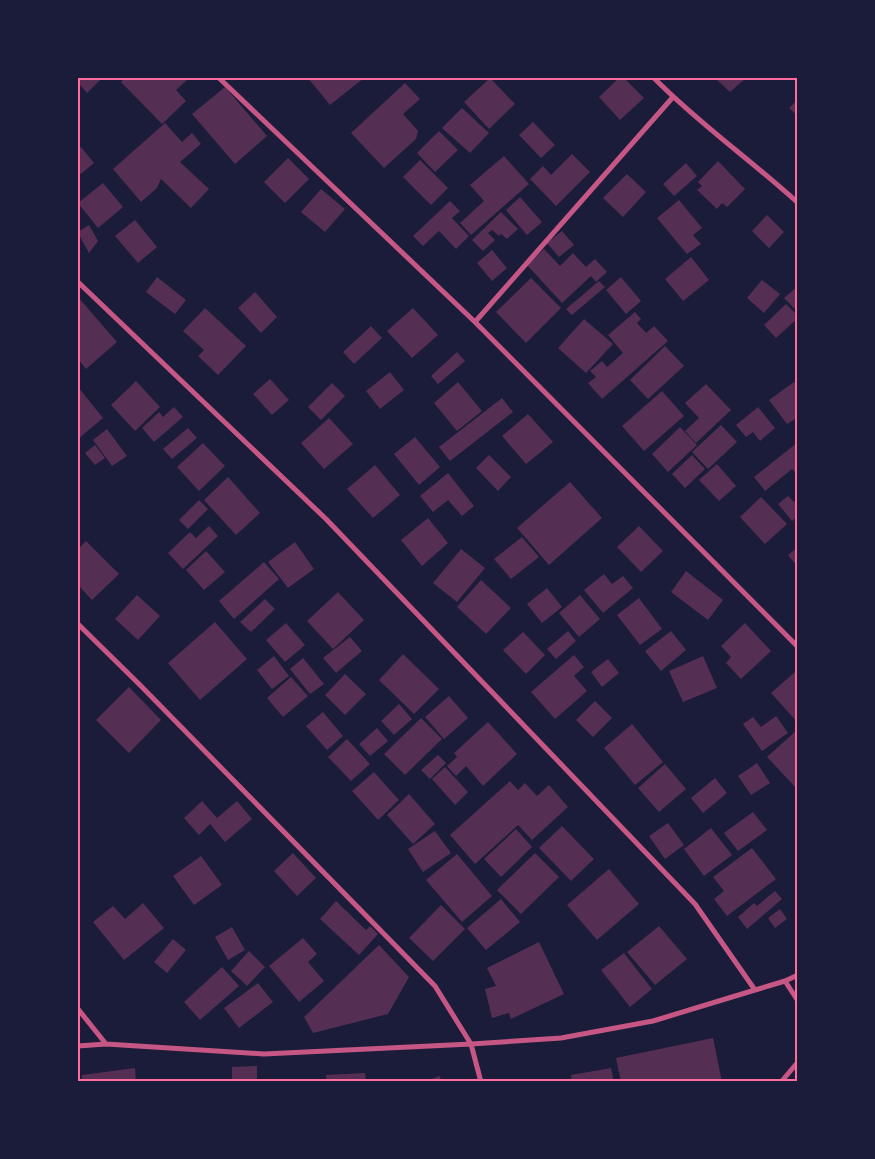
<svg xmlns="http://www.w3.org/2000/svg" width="875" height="1159" font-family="'Fira Sans',sans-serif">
	<rect width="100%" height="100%" fill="#1b1b3a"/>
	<path fill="#542f53" d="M78,78H102L87,93L78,83Z
		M125,78H189L176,90L186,101L162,124L121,82Z
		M308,78H364L330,105Z
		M490,78L515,104L489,129L464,102Z
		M619,78H624L644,98L620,120L599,97Z
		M715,78H746L730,92Z
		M405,83L420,99L403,114L418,131L416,139L384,168L351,133Z
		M225,87L267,136L235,164L192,114Z
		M798,99V116L789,108Z
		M462,108L489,133L470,153L442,128Z
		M533,122L555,145L541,158L519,135Z
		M165,123L182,142L192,133L201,144L180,162L209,189L191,208L161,179L157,188L141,202L113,169Z
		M439,131L458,150L435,172L417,153Z
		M81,147L94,163L81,174L78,170V150Z
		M572,154L590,172L556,206L530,179L543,166L551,175Z
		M504,156L529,184L471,235L460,223L484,201L470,185Z
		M288,158L309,179L285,203L264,182Z
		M420,160L448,188L431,205L403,177Z
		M718,161L745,189L727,207L722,203L717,209L697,190L702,186L698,182Z
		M686,163L697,176L674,196L663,184Z
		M627,174L646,192L623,217L603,198Z
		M103,183L123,207L98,228L78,203Z
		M321,189L345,209L325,232L301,212Z
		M520,197L542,222L527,235L506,210Z
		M679,200L702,228L693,235L701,244L687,254L657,218Z
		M450,201L460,211L452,218L469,236L456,249L439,231L423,246L413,236Z
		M501,212L518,229L507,239L501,234L499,236L492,230L488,233L495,240L483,251L472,240Z
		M767,215L784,232L769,248L752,231Z
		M135,220L157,247L138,263L115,236Z
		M89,225L98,241L89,253L78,233V232Z
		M562,231L574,245L559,257L547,243Z
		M544,249L560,266L573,253L586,267L595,259L607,272L596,282L591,276L562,303L527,265Z
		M492,250L507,268L492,281L477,263Z
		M691,257L709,280L683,301L665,279Z
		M157,277L186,300L175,314L146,292Z
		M621,277L641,301L626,314L606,290Z
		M531,278L561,308L526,343L496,312Z
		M762,280L780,294L764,313L747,298Z
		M599,281L605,287L572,315L566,309Z
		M798,286V312L784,298Z
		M255,292L277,317L261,333L238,308Z
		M78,297L117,342L86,369L78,359Z
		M786,304L798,316V318L776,338L764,325Z
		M205,308L246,346L218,375L198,356L204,350L183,331Z
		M413,308L438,335L412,358L387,331Z
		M635,312L641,319L637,323L646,333L654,326L668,341L602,399L588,383L596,377L590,371L602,361L607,367L623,353L608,335Z
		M584,319L613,344L586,373L558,348Z
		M371,326L382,338L354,364L343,352Z
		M665,346L684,366L648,399L630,380Z
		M457,352L465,361L438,384L431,376Z
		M390,372L404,390L380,409L366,391Z
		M270,379L289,400L272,415L253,394Z
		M136,381L160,407L135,431L111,405Z
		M458,382L482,411L457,431L434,403Z
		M794,382L798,386V417L787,424L769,400Z
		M332,383L345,396L321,420L308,407Z
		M706,384L731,410L696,443L685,431L699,418L685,403Z
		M78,387L103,418L78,439Z
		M662,391L684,416L644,451L622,426Z
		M502,398L513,412L450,461L439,447Z
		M174,407L183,417L154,442L142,428L159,412L163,417Z
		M758,407L775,428L760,441L753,432L746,437L736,425Z
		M528,414L553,442L526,464L502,436Z
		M329,418L353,444L324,469L301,443Z
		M721,425L737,442L708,469L692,452Z
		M680,427L697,445L668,472L652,454Z
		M188,428L197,438L172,459L163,449Z
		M107,429L127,456L112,466L93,440Z
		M415,437L440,467L419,485L394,454Z
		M798,442V475L792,469L765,491L754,477Z
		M203,443L225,466L199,491L177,467Z
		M95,445L105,458L95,465L85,453Z
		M489,455L511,477L498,491L476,468Z
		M692,455L705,469L685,488L672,474Z
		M717,464L736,486L719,501L699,480Z
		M375,465L400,495L373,518L347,489Z
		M448,473L474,506L462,516L448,500L433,512L420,496Z
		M228,477L260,513L236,535L204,500Z
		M570,482L602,518L549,565L517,528Z
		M788,496L794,502L798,499V516L792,521L778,504Z
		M761,497L787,524L765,544L740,517Z
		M199,500L208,509L188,529L179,520Z
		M428,518L448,543L422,566L401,540Z
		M209,526L218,536L183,569L168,553L190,532L196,538Z
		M639,526L663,551L641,572L617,547Z
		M522,537L539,557L511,579L494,559Z
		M86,541L119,574L92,600L78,585V549Z
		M295,542L314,569L288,588L268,562Z
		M798,547V567L788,555Z
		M461,549L485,568L457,602L433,583Z
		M206,551L225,572L204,590L186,570Z
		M264,562L279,579L234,619L219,601Z
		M686,571L723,600L708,620L671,592Z
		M604,574L612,584L623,576L633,588L603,613L584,590Z
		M481,580L511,608L486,634L457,607Z
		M547,588L562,607L542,623L527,604Z
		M338,592L364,620L333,649L307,621Z
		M137,595L160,616L138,640L115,619Z
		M580,595L600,619L579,637L559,613Z
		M639,598L662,629L640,645L617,615Z
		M265,599L275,609L251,632L240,622Z
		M215,622L247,659L200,700L168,663Z
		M286,623L305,645L285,662L266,640Z
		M745,623L771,651L741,679L726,663L731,657L721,646Z
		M568,631L576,641L556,659L547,649Z
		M671,631L686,650L661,671L645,651Z
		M523,632L545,655L526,674L503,650Z
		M350,637L362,651L336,673L323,658Z
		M403,654L439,689L414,714L379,680Z
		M574,655L584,667L574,676L587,691L555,719L531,692Z
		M274,656L289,676L272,689L257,670Z
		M703,656L717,688L683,702L669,671Z
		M303,658L324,684L310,694L290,669Z
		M608,659L619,673L602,687L591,672Z
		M795,672L798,674V723L771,693Z
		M345,674L366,694L345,715L325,695Z
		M291,677L308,696L283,717L267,698Z
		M129,687L161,720L129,753L96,720Z
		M449,696L468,718L444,739L425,717Z
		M595,701L612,718L593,737L576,720Z
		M399,704L412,719L394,735L381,721Z
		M323,712L343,736L327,750L306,726Z
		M776,716L788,733L762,751L743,724L753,717L761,727Z
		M421,718L442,739L405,775L384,754Z
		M488,722L517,754L483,786L466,766L456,776L447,766L457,757L454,753Z
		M632,724L663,762L635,785L604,748Z
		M377,728L388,741L370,756L359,744Z
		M798,729V790L767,757Z
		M347,739L370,764L351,781L328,757Z
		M438,755L446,763L430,779L421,770Z
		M757,763L770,783L751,795L738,776Z
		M665,764L686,789L659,812L638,788Z
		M445,767L468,792L455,805L432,779Z
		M374,772L399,800L378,820L352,791Z
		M715,778L727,793L703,813L691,798Z
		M510,781L518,790L525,783L537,796L549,785L568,807L532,840L518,825L475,864L450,835Z
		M409,794L435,824L413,844L387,815Z
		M202,801L217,818L237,801L252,819L225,842L210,824L199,835L184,818Z
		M753,812L767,830L738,851L724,833Z
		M668,823L684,845L665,859L649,836Z
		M562,826L594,859L571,881L539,848Z
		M711,828L732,855L704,876L684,849Z
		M516,829L532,847L501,877L484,859Z
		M435,831L451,853L423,872L408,849Z
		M752,848L776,879L727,916L714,899L724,891L713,877Z
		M293,853L316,878L297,896L274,871Z
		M535,853L559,877L521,914L497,890Z
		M457,854L492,896L462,922L426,880Z
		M201,856L222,885L194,905L173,876Z
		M609,869L639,904L597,940L567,905Z
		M775,891L782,899L747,929L738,917L754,903L757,906Z
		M501,899L520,922L486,950L467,928Z
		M336,901L366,930L370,926L378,934L359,955L320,919Z
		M143,903L164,928L124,960L93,922L113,906L125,919Z
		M441,905L465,929L433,961L409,938Z
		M780,909L787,919L775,928L768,918Z
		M659,926L687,959L655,985L627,952Z
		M232,927L245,950L228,960L215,937Z
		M303,938L317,954L308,962L324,981L299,1002L269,966Z
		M173,939L186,950L167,973L154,962Z
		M539,942L564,994L511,1019L509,1013L492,1018L485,989L496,986L487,968Z
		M379,945L409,977L388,1014L313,1033L304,1017Z
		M249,951L265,967L247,986L231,971Z
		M624,953L652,989L630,1007L601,970Z
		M222,967L239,986L200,1020L184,1002Z
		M258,983L273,1002L239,1028L224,1008Z
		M713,1038L722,1082H621L616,1058Z
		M257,1066V1082H232V1067Z
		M135,1068L136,1082H82V1075Z
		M611,1068L614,1082H572L571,1075Z
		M365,1073L366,1082H327L326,1075Z
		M440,1076L441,1082H426V1081Z"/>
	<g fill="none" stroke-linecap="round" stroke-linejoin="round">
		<path stroke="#c65784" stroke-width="5" d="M219,78L475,322L798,647
			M654,78C698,123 751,160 798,203
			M78,282L326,519L695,904L755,990
			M475,322L673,97
			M78,624L140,685L435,986L471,1044L481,1082
			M785,981L798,1001
			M78,1009L106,1044
			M78,1046L106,1044L264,1054L471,1044L561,1038L653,1021L755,990L785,981L798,975
			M781,1082L798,1062"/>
	</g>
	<rect width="875" height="1159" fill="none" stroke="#1b1b3a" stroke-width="158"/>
	<rect x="79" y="79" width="717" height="1001" fill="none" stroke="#ff6b9d" stroke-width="2"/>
</svg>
